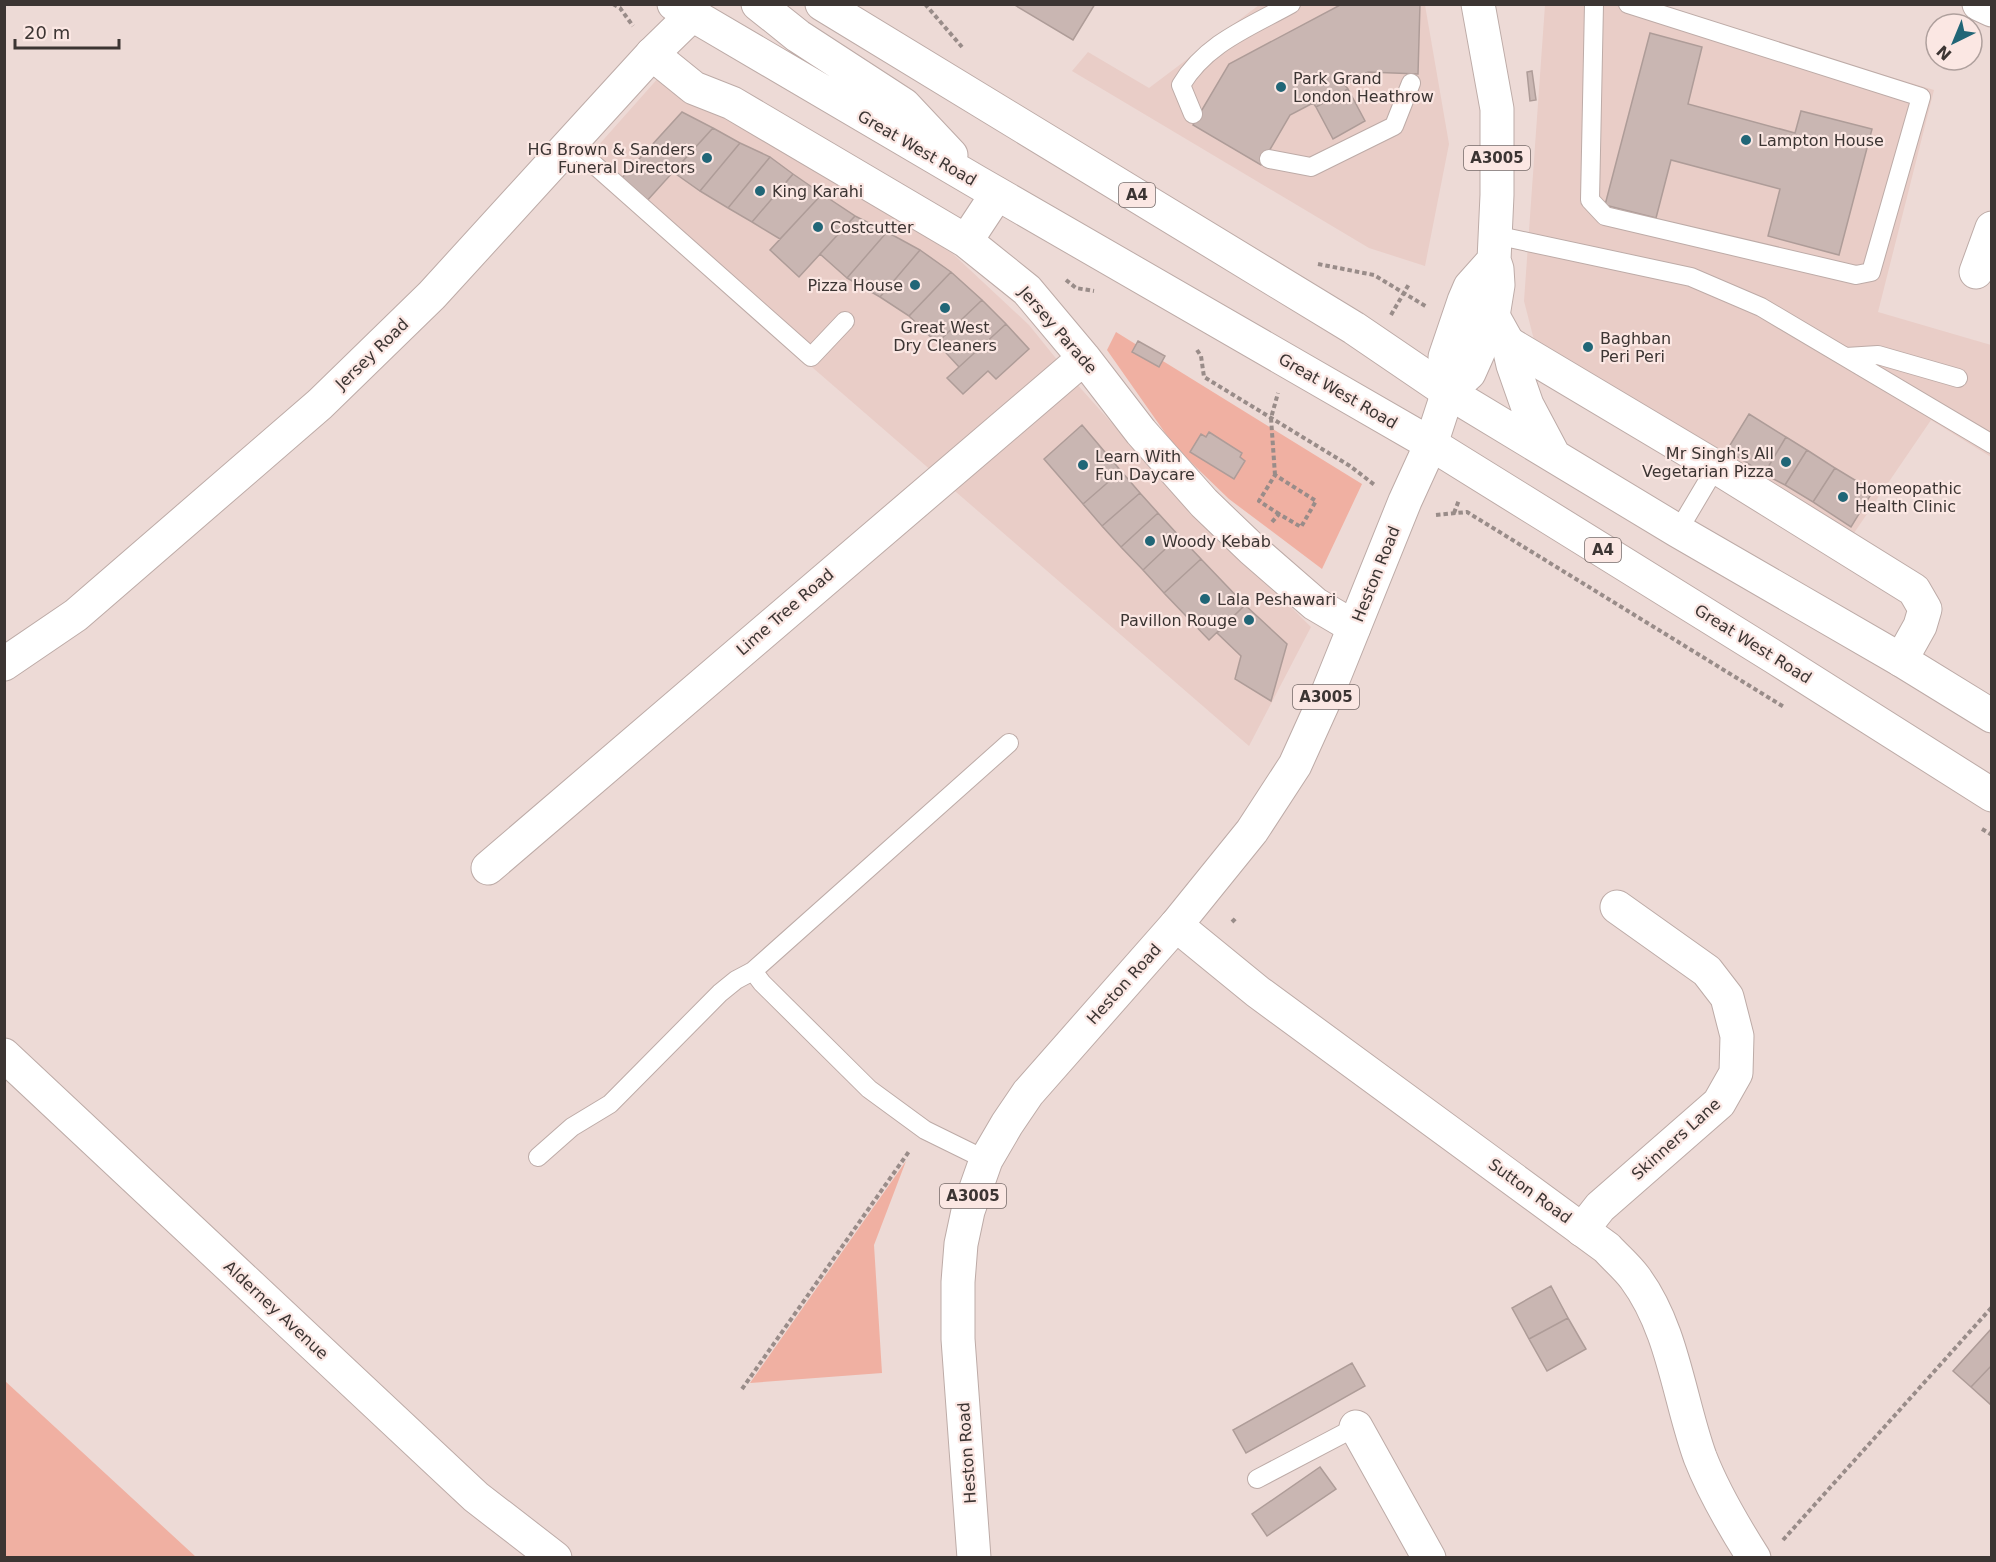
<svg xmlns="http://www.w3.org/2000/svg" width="1996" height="1562" font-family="'DejaVu Sans',sans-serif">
	<rect width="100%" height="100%" fill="#eddad6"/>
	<path fill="#e9cdc7" d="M1259,5H1425L1449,144L1425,266L1369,248L1072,71L1088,52L1149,88Z
		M1545,5H1653L1934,90L1878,312L1991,345V457L1931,420L1854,533L1534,340L1524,301Z
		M660,76L779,143L953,254L1029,325L1075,382L1151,467L1311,627L1249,746L580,166Z"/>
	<path fill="#f0b0a2" d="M1116,332L1362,484L1322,569L1229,499L1175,447L1107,350Z
		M906,1161L874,1245L882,1373L750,1383Z
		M5,1381L196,1557H5Z"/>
	<path fill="#c9b6b2" stroke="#ae9c98" stroke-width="1.5" d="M1013,4H1095L1073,40Z
		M1342,4H1420L1418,74L1368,72L1345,85L1348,89L1316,107L1313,103L1290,115L1261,165L1193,125L1229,64Z
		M1650,33L1702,47L1688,104L1795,133L1801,111L1872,129L1839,255L1768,236L1780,189L1671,160L1656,218L1605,205Z
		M1532,71L1536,100L1530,101L1527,72Z
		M1348,89L1365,121L1333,139L1316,107Z
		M682,112L713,128L645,203L620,180Z
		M713,128L740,143L700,191L673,172Z
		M740,143L770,157L728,208L700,191Z
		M770,157L793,174L752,222L728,208Z
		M793,174L822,194L780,239L752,222Z
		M822,194L855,216L799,277L770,250Z
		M855,216L887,232L847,278L820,254Z
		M887,232L920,250L880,297L847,278Z
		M920,250L951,272L909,316L880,297Z
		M951,272L982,300L937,343L909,316Z
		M982,300L1006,324L959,367L937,343Z
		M1006,324L1029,349L996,379L988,371L963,394L947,378Z
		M1138,341L1165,356L1159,367L1132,352Z
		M1749,414L1786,437L1764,474L1727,450Z
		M1082,425L1121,471L1083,504L1044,459Z
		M1209,432L1242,453L1240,457L1245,461L1234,479L1190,452L1201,434L1206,437Z
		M1786,437L1807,450L1785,485L1764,474Z
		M1807,450L1835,468L1813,502L1785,485Z
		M1835,468L1873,491L1851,527L1813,502Z
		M1121,471L1140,493L1102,526L1083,504Z
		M1140,493L1158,513L1121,547L1102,526Z
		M1158,513L1179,536L1143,570L1121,547Z
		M1179,536L1201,559L1164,593L1143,570Z
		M1201,559L1245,605L1209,640L1164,593Z
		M1245,605L1287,644L1271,701L1235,679L1241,656L1217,633Z
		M1551,1286L1568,1318L1529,1339L1512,1308Z
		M1568,1318L1586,1349L1547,1371L1529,1339Z
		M1992,1328V1365L1971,1387L1953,1371Z
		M1352,1363L1365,1386L1246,1453L1233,1430Z
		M1992,1365V1403L1990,1404L1971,1387Z
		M1320,1467L1336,1489L1267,1536L1252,1514Z"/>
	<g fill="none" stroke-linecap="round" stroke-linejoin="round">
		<g stroke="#bdaba7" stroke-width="20">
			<path id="service" d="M1594,4L1590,200L1605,216L1856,275L1871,272L1921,97L1628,4
				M1193,114L1181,85C1206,43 1250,27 1291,4
				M571,144L811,357L845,321
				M1269,159L1311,167L1394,126L1411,83
				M1495,235L1691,277L1761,307L1992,444
				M1846,357L1878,355L1958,378
				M1678,531L1716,467
				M538,1157L572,1127L610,1104L720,993L736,980L753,971
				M986,1160L925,1130L869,1089L762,983L753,971L1009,743
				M1257,1479L1356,1427"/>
		</g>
		<g stroke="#bdaba7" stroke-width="35">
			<path id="minor" d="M1979,4L1992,10
				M652,54L694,88L732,103L966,241L1027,290L1084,358L1141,432L1204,503L1253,550L1315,604L1354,627
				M966,241L997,194
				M1976,272L1992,228
				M1508,343L1716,467L1914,590L1925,609L1920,626L1901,660
				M488,868L1084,358
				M1582,1230L1600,1207L1719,1103L1736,1073L1737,1036L1727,997L1707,971L1617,907
				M1356,1427L1429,1558"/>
		</g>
		<g stroke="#bdaba7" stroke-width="35">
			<path id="tertiary" d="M4,664L76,615L320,404L432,295L652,54L691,16
				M1176,925L1258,992L1607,1248C1616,1258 1627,1267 1635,1278C1673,1329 1679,1399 1700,1457C1714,1493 1733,1525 1754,1558
				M4,1055L476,1497L555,1558"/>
		</g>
		<g stroke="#bdaba7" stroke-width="35">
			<path id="primary" d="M1448,392L1469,373L1486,335L1493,316L1498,285L1497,269L1494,260L1497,195V109L1478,4
				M974,1558L958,1339V1282L961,1244L968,1211L986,1160L1007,1124L1028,1093L1176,925L1252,831L1295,765L1328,692L1405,501L1431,444L1448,392L1445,357L1464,301L1470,287L1494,260"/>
		</g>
		<g stroke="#bdaba7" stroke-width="35">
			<path id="trunk" d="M674,4L977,182L1431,444L1774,657L1992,795
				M758,4L798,36L904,105L951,155
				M822,4L1354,328L1448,392L1678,531L1901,660L1992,716
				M1493,316L1508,343L1513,365L1527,405L1553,454"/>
		</g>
		<path stroke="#998c89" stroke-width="4" stroke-dasharray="4.5 3" stroke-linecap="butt" d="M613,4L620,8L633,26
			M925,4L962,47
			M1318,264L1374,275L1427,307
			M1066,280L1076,288L1094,291
			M1391,315L1409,284
			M1197,350L1201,356L1204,377L1350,466L1376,486
			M1275,475L1271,418L1278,393
			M1454,513L1459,500
			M1436,515L1467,512L1784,707
			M1272,522L1279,514L1301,527L1316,501L1275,475L1259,501L1279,514
			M1982,829L1992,835
			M1232,922L1237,917
			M742,1389L910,1150
			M1783,1540L1992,1307"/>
		<use href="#service" stroke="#fff" stroke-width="18"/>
		<use href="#minor" stroke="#fff" stroke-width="33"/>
		<use href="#tertiary" stroke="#fff" stroke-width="33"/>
		<use href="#primary" stroke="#fff" stroke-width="33"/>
		<use href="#trunk" stroke="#fff" stroke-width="33"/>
	</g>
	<g fill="#216677" stroke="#fbe7e3" stroke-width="2">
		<circle cx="1281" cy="87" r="6"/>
		<circle cx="1746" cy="140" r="6"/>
		<circle cx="707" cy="158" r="6"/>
		<circle cx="760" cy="191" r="6"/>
		<circle cx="818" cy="227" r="6"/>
		<circle cx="915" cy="285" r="6"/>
		<circle cx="945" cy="308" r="6"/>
		<circle cx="1588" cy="347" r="6"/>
		<circle cx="1786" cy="462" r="6"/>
		<circle cx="1083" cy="465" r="6"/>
		<circle cx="1843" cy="497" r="6"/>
		<circle cx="1150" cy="541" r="6"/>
		<circle cx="1205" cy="599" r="6"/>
		<circle cx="1249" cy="620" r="6"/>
	</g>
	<g text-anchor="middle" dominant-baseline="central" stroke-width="4.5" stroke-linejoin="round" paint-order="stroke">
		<g fill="#fbe7e3" stroke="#756a68" stroke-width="1.5">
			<rect x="1464" y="146" width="66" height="24" rx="4.5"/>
			<rect x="1119" y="183" width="36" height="24" rx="4.5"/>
			<rect x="1585" y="538" width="36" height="24" rx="4.5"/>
			<rect x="1293" y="685" width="66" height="24" rx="4.5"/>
			<rect x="940" y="1184" width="66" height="24" rx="4.5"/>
		</g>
		<g font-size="15" font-weight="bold" fill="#3c3533">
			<text x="1497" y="158">A3005</text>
			<text x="1137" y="195">A4</text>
			<text x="1603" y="550">A4</text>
			<text x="1326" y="697">A3005</text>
			<text x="973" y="1196">A3005</text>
		</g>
		<g font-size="16" fill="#3c3533" stroke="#fbe7e3" text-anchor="start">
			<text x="1293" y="78">Park Grand<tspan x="1293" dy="18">London Heathrow</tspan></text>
			<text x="1758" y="140">Lampton House</text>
			<text x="695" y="149" text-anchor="end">HG Brown &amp; Sanders<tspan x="695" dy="18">Funeral Directors</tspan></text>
			<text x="772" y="191">King Karahi</text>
			<text x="830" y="227">Costcutter</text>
			<text x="903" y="285" text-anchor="end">Pizza House</text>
			<text x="945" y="327" text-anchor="middle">Great West<tspan x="945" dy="18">Dry Cleaners</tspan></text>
			<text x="1600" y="338">Baghban<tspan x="1600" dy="18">Peri Peri</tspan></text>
			<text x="1774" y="453" text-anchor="end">Mr Singh's All<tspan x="1774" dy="18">Vegetarian Pizza</tspan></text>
			<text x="1095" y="456">Learn With<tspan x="1095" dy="18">Fun Daycare</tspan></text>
			<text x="1855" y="488">Homeopathic<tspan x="1855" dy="18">Health Clinic</tspan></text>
			<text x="1162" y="541">Woody Kebab</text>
			<text x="1217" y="599">Lala Peshawari</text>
			<text x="1237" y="620" text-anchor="end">Pavillon Rouge</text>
		</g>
		<g font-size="16" fill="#3c3533" stroke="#fbe7e3">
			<text transform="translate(917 148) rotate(30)">Great West Road</text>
			<text transform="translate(1058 330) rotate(49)">Jersey Parade</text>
			<text transform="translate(372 354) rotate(-44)">Jersey Road</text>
			<text transform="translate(1338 391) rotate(30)">Great West Road</text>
			<text transform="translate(1376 574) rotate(-68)">Heston Road</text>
			<text transform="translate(785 612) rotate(-41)">Lime Tree Road</text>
			<text transform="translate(1753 644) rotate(32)">Great West Road</text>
			<text transform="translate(1124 984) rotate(-48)">Heston Road</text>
			<text transform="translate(1676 1139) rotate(-42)">Skinners Lane</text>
			<text transform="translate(1530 1191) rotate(36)">Sutton Road</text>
			<text transform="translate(276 1310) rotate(43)">Alderney Avenue</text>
			<text transform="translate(967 1453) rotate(-94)">Heston Road</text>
		</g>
	</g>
	<rect width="1996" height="1562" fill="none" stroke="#3c3533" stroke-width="12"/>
	<g transform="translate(1954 42) rotate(223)"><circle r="28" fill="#fbe7e3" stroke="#afa09d" stroke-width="1.5"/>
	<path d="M0-4.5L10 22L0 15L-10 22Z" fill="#216677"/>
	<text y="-9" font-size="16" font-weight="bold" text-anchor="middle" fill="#3c3533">N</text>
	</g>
	<path d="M15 39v9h104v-9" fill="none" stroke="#3c3533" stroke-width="3"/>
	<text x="24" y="39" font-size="18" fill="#3c3533" stroke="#fbe7e3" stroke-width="4.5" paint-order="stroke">20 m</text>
</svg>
